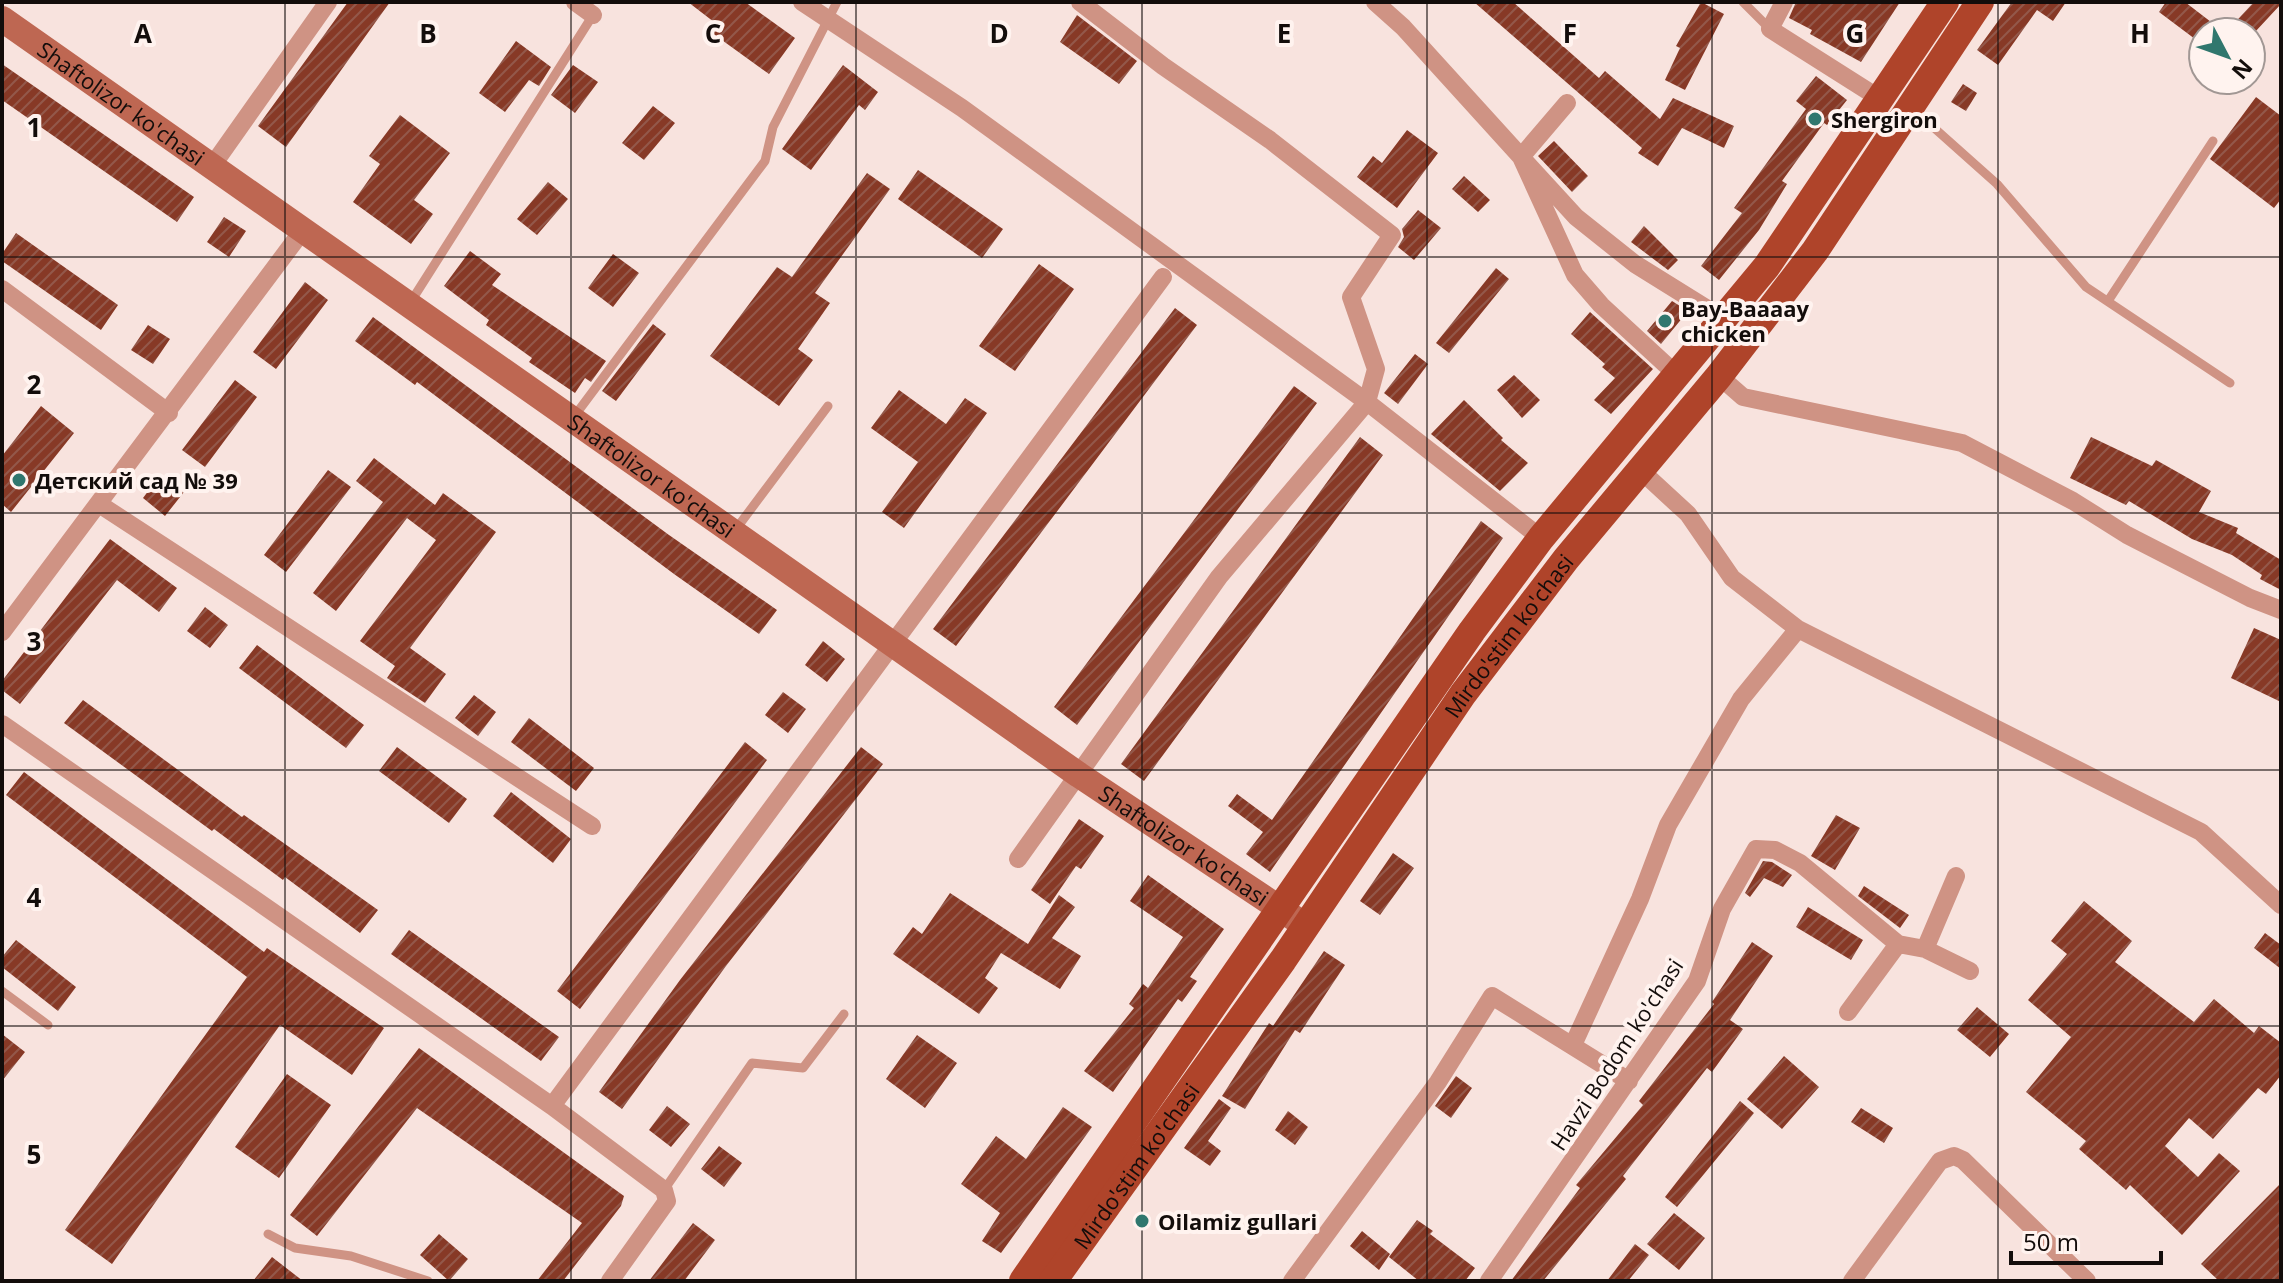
<svg xmlns="http://www.w3.org/2000/svg" width="2283" height="1283" font-family="'Open Sans',sans-serif">
	<defs>
		<pattern id="building-hatch" width="6" height="6" patternUnits="userSpaceOnUse" patternTransform="scale(2)"><rect width="6" height="6" fill="#873926"/><path d="M-1 1l2-2M0 6l6-6M5 7l2-2" fill="none" stroke="#93584a"/></pattern>
	</defs>
	<rect width="100%" height="100%" fill="#f8e3de"/>
	<path fill="url(#building-hatch)" d="M348,2H390L286,147L258,126Z
		M688,2H745L795,38L769,74L708,30L714,22Z
		M1474,2H1513L1599,78L1605,71L1660,119L1673,98L1734,126L1724,148L1682,128L1658,166L1638,153L1642,148Z
		M1701,2L1724,14L1685,90L1665,80L1680,48L1676,46Z
		M1796,2H1900L1861,62L1810,34L1812,30L1789,18Z
		M2012,2H2066L2053,21L2037,10L1998,65L1977,50Z
		M2166,2H2185L2224,32H2203V45L2159,12Z
		M2254,2L2281,4L2255,32H2226Z
		M1077,15L1137,61L1119,84L1060,42Z
		M516,41L551,67L539,86L529,80L505,112L479,93Z
		M2,64L194,197L177,222L2,100Z
		M573,65L598,82L575,113L551,95Z
		M843,65L878,92L865,110L859,105L811,170L782,149Z
		M1816,76L1847,100L1827,125L1824,123L1782,181L1787,184L1759,230L1719,280L1701,266L1742,213L1734,208L1806,109L1796,101Z
		M1963,84L1977,93L1966,111L1951,102Z
		M2256,97L2281,116V199L2274,208L2210,159Z
		M653,106L675,123L644,160L622,143Z
		M400,115L450,153L414,200L433,214L411,244L353,202L380,164L369,156Z
		M1407,130L1438,153L1397,208L1357,177L1373,156L1382,163Z
		M1554,141L1588,176L1572,192L1538,156Z
		M918,170L1003,229L982,258L898,199Z
		M867,173L890,189L815,293L830,303L798,349L813,360L779,406L710,356L777,267L792,277Z
		M1464,176L1490,200L1478,212L1452,189Z
		M548,182L568,199L537,235L517,219Z
		M1418,210L1441,228L1414,260L1398,247L1404,237L1402,229Z
		M224,217L246,231L229,257L207,242Z
		M1644,226L1678,260L1668,270L1631,242Z
		M16,233L118,305L101,330L2,261V254Z
		M470,251L501,274L492,285L606,361L591,382L585,378L575,393L529,362L532,358L486,325L489,320L444,286Z
		M613,254L639,273L613,307L588,288Z
		M1039,264L1074,289L1015,371L979,346Z
		M1496,268L1509,279L1449,353L1436,343Z
		M305,282L328,300L276,369L253,352Z
		M1672,301L1688,311L1661,344L1647,331Z
		M1175,308L1197,325L956,646L933,629Z
		M1590,312L1653,369L1611,414L1594,400L1615,378L1602,367L1605,364L1571,334Z
		M373,317L669,535L777,610L759,634L674,574L417,382L415,385L355,341Z
		M653,324L666,334L616,401L602,391Z
		M148,325L170,339L153,364L131,350Z
		M1415,354L1428,364L1398,404L1384,393Z
		M1514,375L1540,400L1522,418L1497,390Z
		M235,380L257,397L205,467L182,450Z
		M1294,386L1317,403L1077,725L1054,707Z
		M899,390L946,424L965,398L987,413L904,528L882,512L918,462L871,428Z
		M1464,400L1503,438L1501,440L1528,463L1500,491L1431,434Z
		M41,406L74,433L11,512L2,504V456Z
		M1360,437L1383,455L1144,781L1121,764Z
		M2091,437L2152,466L2156,460L2211,491L2199,512L2238,528L2236,533L2281,560V590L2260,579L2262,575L2232,555L2192,539L2129,501L2126,505L2070,478Z
		M374,458L435,505L443,493L496,532L410,648L446,674L425,703L387,678L395,666L360,641L436,540L407,518L336,611L313,593L383,502L356,481Z
		M328,470L351,487L286,572L264,555Z
		M161,474L184,492L165,516L143,498Z
		M1481,521L1503,538L1270,872L1246,854L1263,832L1228,806L1237,794L1272,820Z
		M110,539L177,588L159,612L117,580L20,704L2,690V681Z
		M205,607L228,625L210,648L187,631Z
		M2254,628L2281,640V702L2231,678Z
		M823,641L845,659L827,682L805,665Z
		M257,645L364,725L346,748L239,668Z
		M783,692L806,709L788,733L765,715Z
		M474,695L496,712L478,736L455,718Z
		M83,700L242,817L244,815L378,910L360,933L285,877L283,880L214,829L212,831L64,723Z
		M529,718L594,768L576,791L511,742Z
		M745,742L767,760L580,1009L557,991Z
		M397,747L467,799L449,823L379,771Z
		M861,747L883,764L726,966L622,1109L599,1092L680,980Z
		M24,772L264,952L267,948L384,1028L352,1075L280,1025L112,1264L65,1230L247,977L6,795Z
		M511,792L571,839L553,863L493,816Z
		M1836,815L1860,828L1835,870L1811,856Z
		M1079,819L1104,836L1081,869L1076,866L1050,904L1031,890Z
		M1393,853L1414,868L1380,915L1360,901Z
		M1763,861L1772,862L1792,875L1783,887L1764,878L1750,897L1745,893Z
		M1148,875L1224,929L1190,977L1197,981L1182,1002L1178,999L1113,1092L1084,1071L1134,1008L1129,1004L1143,984L1148,988L1183,937L1130,901Z
		M1864,886L1909,915L1900,928L1858,896Z
		M950,893L1028,944L1059,895L1075,907L1052,938L1081,956L1060,989L1001,953L985,978L998,988L979,1014L893,954L913,927L922,934Z
		M2084,901L2132,941L2115,962L2194,1022L2214,999L2254,1033L2259,1026L2281,1043V1075L2266,1094L2258,1088L2213,1139L2189,1118L2165,1146L2198,1177L2219,1153L2240,1171L2182,1235L2130,1185L2126,1190L2079,1149L2086,1141L2026,1092L2071,1037L2028,1000L2067,954L2051,941Z
		M1808,907L1863,940L1851,960L1796,927Z
		M409,930L559,1037L541,1061L391,954Z
		M2265,933L2281,945V969L2254,948Z
		M16,940L76,987L58,1011L2,967V957Z
		M1752,942L1773,956L1730,1020L1743,1029L1712,1072L1707,1068L1623,1176L1626,1179L1543,1281H1511L1580,1188L1576,1185L1643,1105L1639,1101L1714,1004L1712,1002Z
		M1324,951L1345,965L1300,1033L1295,1030L1245,1109L1222,1096L1269,1023L1273,1026Z
		M1977,1007L2009,1034L1990,1057L1957,1030Z
		M2,1034L25,1052L2,1081Z
		M917,1035L957,1063L925,1108L886,1079Z
		M419,1048L624,1196L621,1206L563,1281H537L582,1223L417,1108L317,1236L290,1215Z
		M1784,1056L1819,1087L1782,1129L1747,1099Z
		M287,1074L331,1105L279,1178L235,1147Z
		M1456,1076L1472,1088L1451,1118L1435,1106Z
		M1219,1099L1231,1108L1208,1141L1221,1151L1210,1166L1184,1148Z
		M1740,1101L1754,1113L1677,1207L1665,1197Z
		M667,1106L690,1124L671,1147L649,1130Z
		M1063,1107L1092,1127L1001,1253L982,1241L1000,1213L961,1184L996,1136L1026,1159Z
		M1861,1108L1893,1128L1884,1143L1851,1122Z
		M1288,1111L1308,1127L1295,1145L1275,1130Z
		M719,1146L742,1163L724,1187L701,1169Z
		M2281,1183V1281H2219L2201,1264Z
		M1674,1213L1705,1238L1679,1270L1647,1244Z
		M1417,1220L1433,1231L1430,1234L1475,1268L1465,1281H1419L1389,1257Z
		M693,1223L715,1240L684,1281H649Z
		M1362,1231L1390,1254L1379,1270L1350,1246Z
		M439,1234L468,1259L449,1281L420,1255Z
		M1635,1244L1649,1255L1628,1281H1607Z
		M272,1257L303,1281H253Z"/>
	<g fill="none" stroke-linecap="round" stroke-linejoin="round">
		<path stroke="#cf9384" stroke-width="9" d="M1743,2L1770,29
			M1914,110L1997,184L2086,287L2230,383
			M2108,301L2213,141
			M410,303L593,15
			M573,418L765,161L773,127L837,2
			M736,529L828,406
			M2,991L48,1025
			M664,1190L752,1063L803,1068L844,1014
			M268,1234L295,1248L351,1256L428,1281"/>
		<path stroke="#cf9384" stroke-width="18" d="M575,2L593,15
			M802,2L962,108L1367,402L1541,538
			M1375,2L1403,27L1521,157L1575,275L1601,305L1678,376
			M1784,2L1770,29L1882,100
			M1567,103L1521,157L1576,217L1635,264L1725,320
			M210,169L328,2
			M2,289L169,413
			M1719,376L1743,397L1962,443L2073,501L2127,535L2250,598L2281,610
			M1638,468L1688,514L1732,578L1798,629L2201,832L2281,905
			M99,504L592,826
			M2,632L303,230
			M2,724L552,1106L664,1190L667,1201L610,1281
			M1018,859L1219,577L1367,402L1376,369L1351,297L1392,235L1270,140L1163,66L1080,2
			M1925,949L1956,876
			M1848,1012L1898,944
			M1573,1045L1640,899L1668,825L1741,699L1798,629
			M552,1106L1163,277
			M1292,1281L1438,1082L1492,996L1629,1081
			M1489,1281L1697,981L1722,909L1756,849L1775,850L1800,863L1898,944L1925,949L1970,971
			M1852,1281L1940,1161L1954,1156L1963,1160L2087,1281"/>
		<path stroke="#be6752" stroke-width="26" id="s1" d="M2,19L1079,775L1306,926"/>
		<g stroke="#af442a" stroke-width="28">
			<path d="M1023,1281L1472,631L1541,538L1767,266L1945,2"/>
			<path id="s2" d="M1053,1281L1283,960L1463,694L1566,559L1719,376L1815,251L1980,2"/>
		</g>
	</g>
	<path fill="none" stroke="#130d0b" stroke-width="2" stroke-opacity="0.55" d="M285,2V1281M571,2V1281M856,2V1281M1142,2V1281M1427,2V1281M1712,2V1281M1998,2V1281M2,257H2281M2,513H2281M2,770H2281M2,1026H2281"/>
	<g fill="#30776e" stroke="#fff3ef" stroke-width="3">
		<circle cx="1815" cy="119" r="8"/>
		<circle cx="1665" cy="321" r="8"/>
		<circle cx="19" cy="480" r="8"/>
		<circle cx="1142" cy="1221" r="8"/>
	</g>
	<g text-anchor="middle" dominant-baseline="central" stroke-width="8" stroke-linejoin="round" paint-order="stroke">
		<g font-size="22" fill="#130d0b" stroke="#fff3ef">
			<text stroke="none"><textPath href="#s1" startOffset="146">Shaftolizor ko'chasi</textPath></text>
			<text stroke="none"><textPath href="#s1" startOffset="794">Shaftolizor ko'chasi</textPath></text>
			<text stroke="none"><textPath href="#s2" startOffset="790">Mirdo'stim ko'chasi</textPath></text>
			<text stroke="none"><textPath href="#s1" startOffset="1442">Shaftolizor ko'chasi</textPath></text>
			<text transform="translate(1616 1054) rotate(-57)">Havzi Bodom ko'chasi</text>
			<text stroke="none"><textPath href="#s2" startOffset="142">Mirdo'stim ko'chasi</textPath></text>
		</g>
		<g font-size="22" font-weight="bold" fill="#130d0b" stroke="#fff3ef" text-anchor="start">
			<text x="1831" y="119">Shergiron</text>
			<text x="1681" y="308">Bay-Baaaay<tspan x="1681" dy="25">chicken</tspan></text>
			<text x="35" y="480">Детский сад № 39</text>
			<text x="1158" y="1221">Oilamiz gullari</text>
		</g>
	</g>
	<g font-size="26" text-anchor="middle" font-weight="bold" fill="#130d0b" stroke="#fff3ef" stroke-width="8" stroke-linejoin="round" paint-order="stroke">
		<text x="143" y="43">A</text>
		<text x="428" y="43">B</text>
		<text x="713" y="43">C</text>
		<text x="999" y="43">D</text>
		<text x="1284" y="43">E</text>
		<text x="1570" y="43">F</text>
		<text x="1855" y="43">G</text>
		<text x="2140" y="43">H</text>
		<text x="34" y="137">1</text>
		<text x="34" y="394">2</text>
		<text x="34" y="651">3</text>
		<text x="34" y="907">4</text>
		<text x="34" y="1164">5</text>
	</g>
	<rect width="2283" height="1283" fill="none" stroke="#130d0b" stroke-width="8"/>
	<g transform="translate(2227 56) rotate(131)"><circle r="38" fill="#fff3ef" stroke="#a19794" stroke-width="2"/>
	<path d="M0-6L14 30L0 20L-14 30Z" fill="#30776e"/>
	<text y="-12" font-size="22" font-weight="bold" text-anchor="middle" fill="#130d0b">N</text>
	</g>
	<path d="M2011 1251v12h150v-12" fill="none" stroke="#130d0b" stroke-width="4"/>
	<text x="2023" y="1251" font-size="24" fill="#130d0b" stroke="#fff3ef" stroke-width="6" paint-order="stroke">50 m</text>
</svg>
